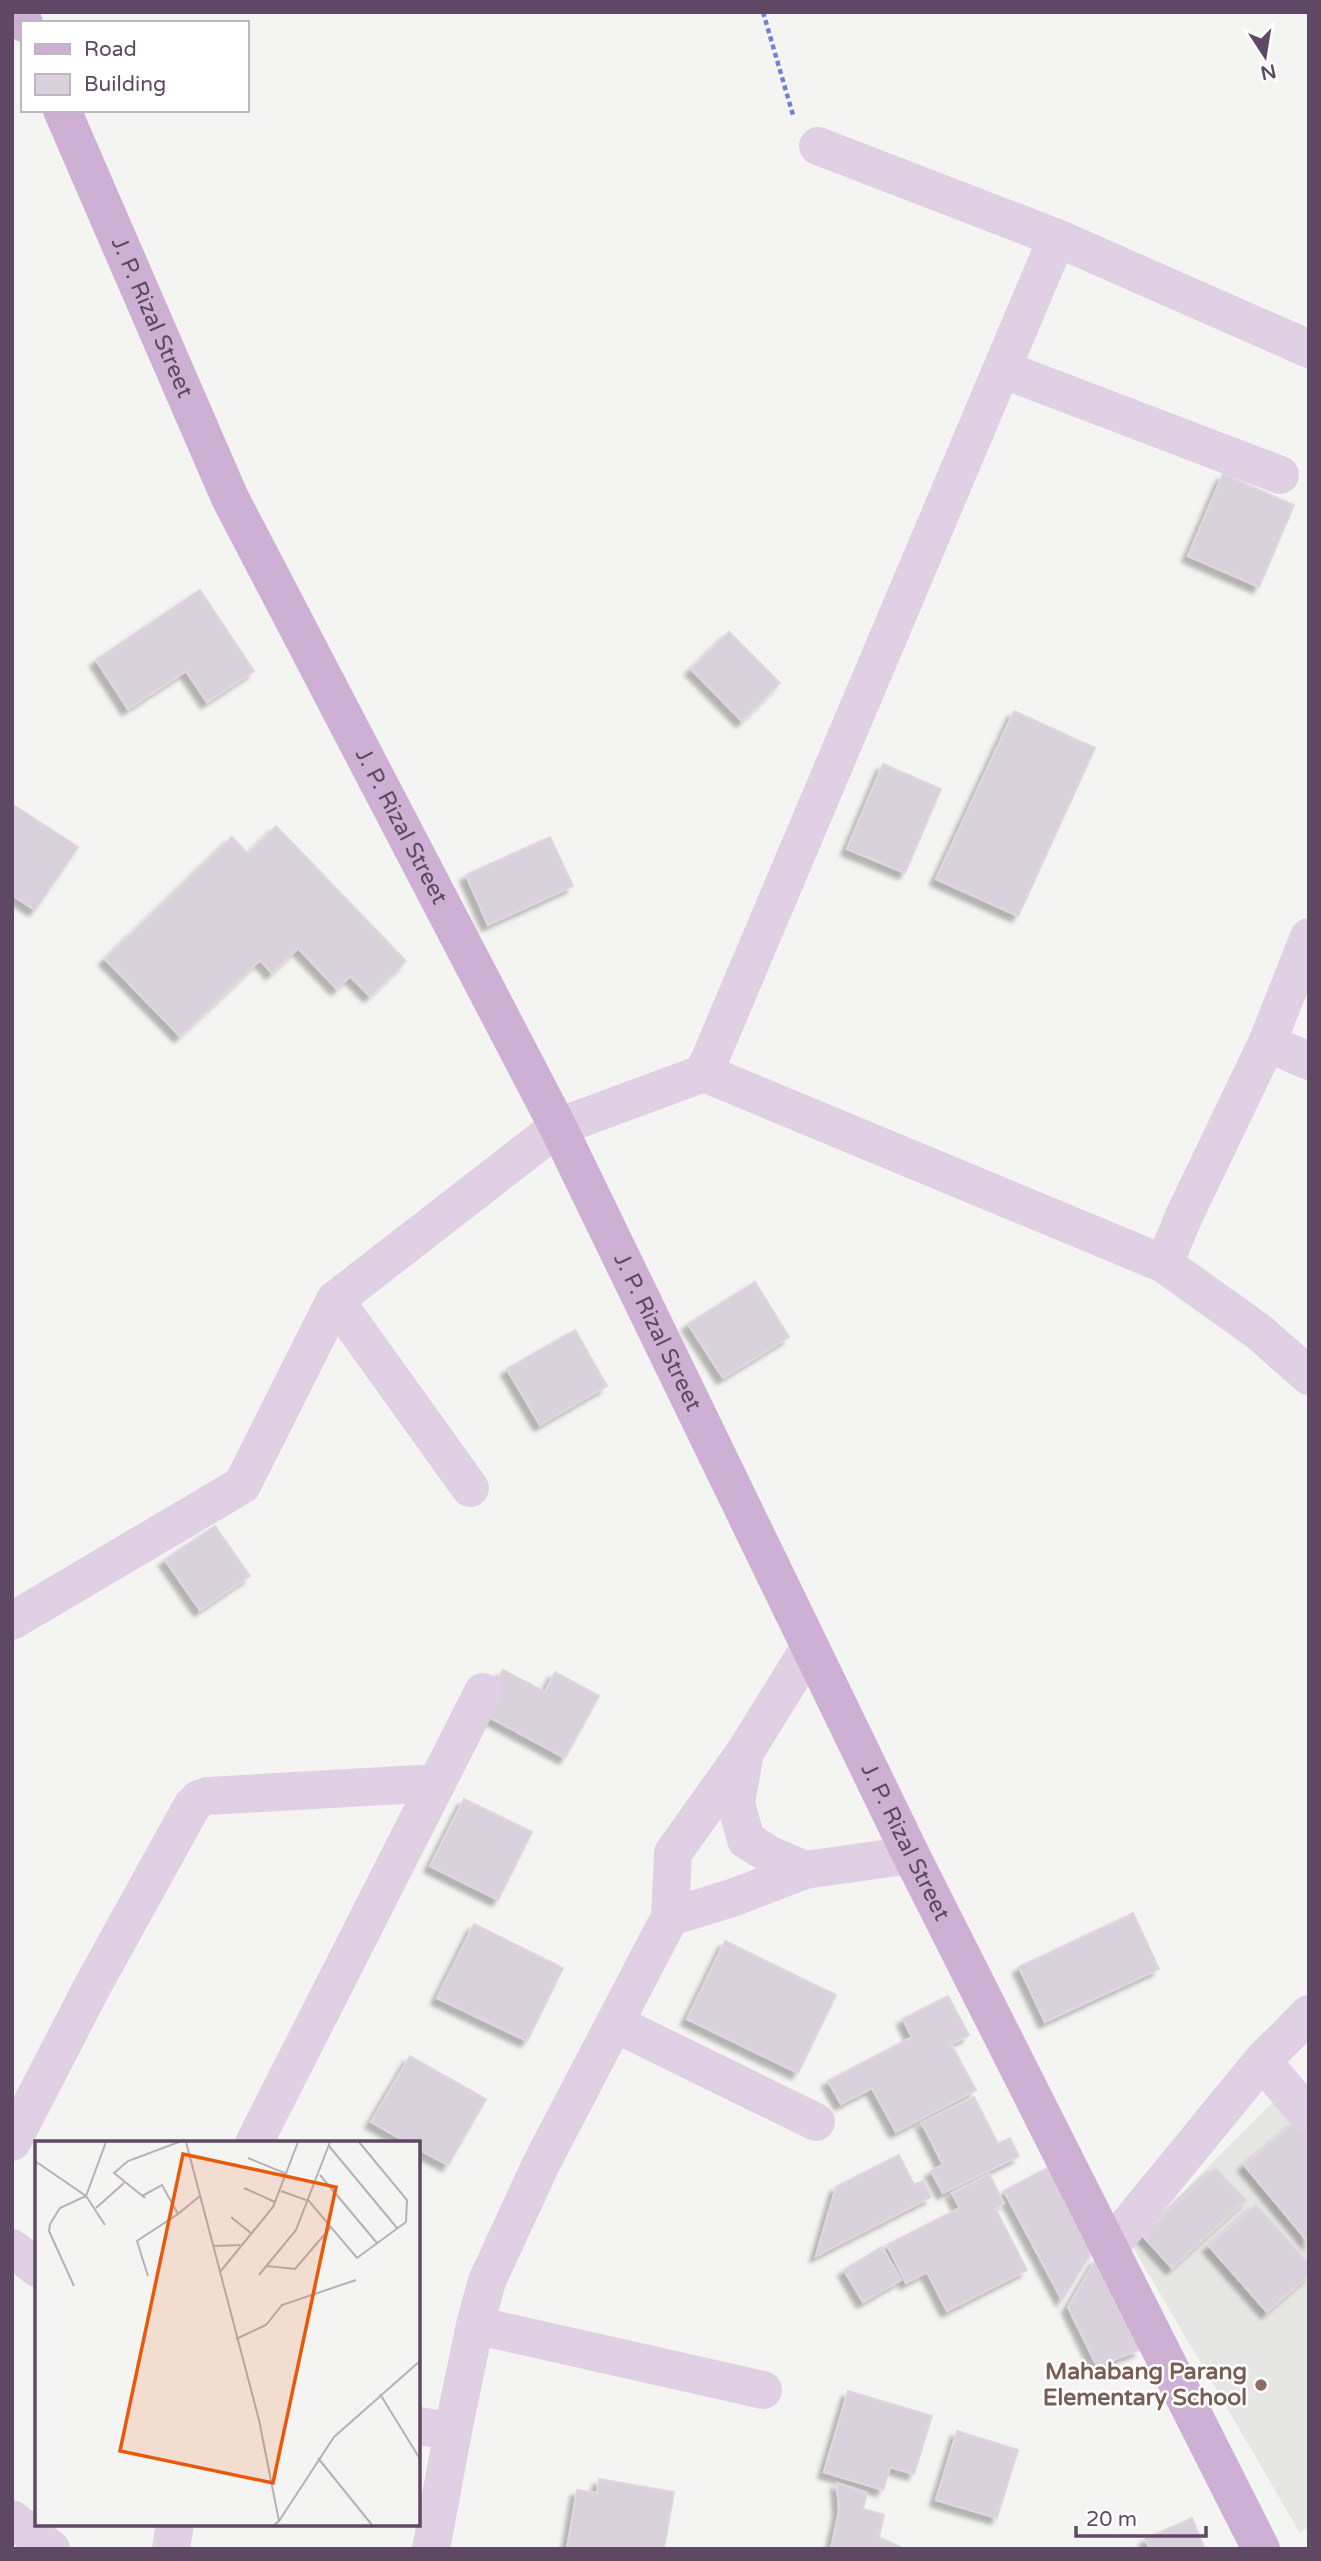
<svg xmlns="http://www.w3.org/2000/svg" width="1321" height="2561" font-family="'Varela Round',sans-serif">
	<defs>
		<filter id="shadow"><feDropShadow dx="-6" dy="6" stdDeviation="2" flood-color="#0004"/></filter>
	</defs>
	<rect width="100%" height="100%" fill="#f4f5f3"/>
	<path fill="#e6e6e5" d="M1279,2096L1309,2131V2526L1300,2533L1131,2244Z"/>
	<path fill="#d9d1db" stroke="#dfd6de" stroke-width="2" filter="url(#shadow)" d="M1223,474L1294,505L1259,587L1188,556Z
		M200,590L254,671L207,702L186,671L128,709L96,660Z
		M729,632L780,683L742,721L691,669Z
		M1014,711L1095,748L1018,916L936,879Z
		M883,764L941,789L905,873L847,849Z
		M12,804L78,847L35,910L12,895Z
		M276,826L406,961L370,996L350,976L337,989L298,948L272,973L260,960L180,1036L105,959L232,837L248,854Z
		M550,837L573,886L488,925L466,875Z
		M755,1282L789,1337L723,1378L688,1324Z
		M575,1330L607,1386L540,1425L507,1369Z
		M215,1526L250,1576L200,1610L165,1560Z
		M503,1670L545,1692L555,1672L599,1696L565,1758L480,1712Z
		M464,1799L532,1832L498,1900L430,1866Z
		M1133,1913L1159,1969L1045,2022L1019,1967Z
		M474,1924L563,1968L527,2041L437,1998Z
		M725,1941L836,1995L798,2073L687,2019Z
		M948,1996L969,2035L951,2044L976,2090L896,2132L872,2088L841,2104L828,2081L912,2037L903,2019Z
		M410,2056L486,2099L448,2165L418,2149V2143H408L371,2122Z
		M974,2097L998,2144L1010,2138L1019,2156L943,2193L931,2171L943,2165L922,2123Z
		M1297,2121L1309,2135V2243L1244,2165Z
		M899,2155L914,2185L923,2181L931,2197L816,2256L836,2187Z
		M1049,2167L1093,2250L1062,2300L1004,2191Z
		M1215,2168L1246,2200L1172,2268L1142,2235Z
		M989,2174L1004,2203L995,2208L1027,2270L947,2311L927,2272L906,2283L887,2245L960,2208L952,2193Z
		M1256,2205L1309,2264V2275L1267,2312L1209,2246Z
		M882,2247L901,2280L863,2302L844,2270Z
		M1097,2258L1140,2350L1097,2366L1068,2307Z
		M848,2391L932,2416L914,2474L890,2467L883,2490L824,2472Z
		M957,2431L1018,2450L997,2518L936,2500Z
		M599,2479L674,2492L664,2549H567L577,2490L597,2493Z
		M837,2483L867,2493L863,2509L884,2515L879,2537L904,2549H831L839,2511Z
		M1192,2518L1205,2549H1150L1145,2539Z"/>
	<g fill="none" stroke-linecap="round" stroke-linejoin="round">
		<path stroke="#7281d8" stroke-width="4.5" stroke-dasharray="5 3.5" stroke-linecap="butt" d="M763,12L793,115"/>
		<path stroke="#e0d0e3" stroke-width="38" d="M818,146L1057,238L1309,349
			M1002,369L1280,475
			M1267,1043L1309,1061
			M704,1073L1057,238
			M1164,1264L1184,1216L1267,1043L1309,937
			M335,1300L470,1488
			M12,1621L242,1485L335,1300L558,1127L704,1073L1164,1264L1259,1332L1309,1376
			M744,1758L736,1803L746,1840L770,1855L805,1870
			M670,1917L732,1898L805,1870L911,1855
			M616,2024L816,2122
			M1262,2061L1309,2014
			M12,2142L92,1987L192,1806L199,1799L208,1796L437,1783
			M254,2143L483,1692
			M12,2248L37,2268
			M1109,2248L1262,2061L1309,2116
			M475,2325L763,2390
			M418,2426L453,2431
			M12,2519L51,2549
			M171,2549L175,2524
			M431,2549L453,2431L475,2325L487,2281L542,2162L670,1917L673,1853L745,1752L810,1647"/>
		<g stroke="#ceb0d4" stroke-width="38">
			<path d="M19,12L24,23"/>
			<path id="s1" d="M62,110L230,498L558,1127L911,1855L1261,2549"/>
		</g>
	</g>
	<circle fill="#8d6e63" stroke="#fff" stroke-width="2.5" cx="1261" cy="2385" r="7"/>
	<g text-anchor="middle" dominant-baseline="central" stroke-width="5" stroke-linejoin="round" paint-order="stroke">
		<g font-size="23" fill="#5e4863" stroke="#fff">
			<text stroke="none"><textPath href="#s1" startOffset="226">J. P. Rizal Street</textPath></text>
			<text stroke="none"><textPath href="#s1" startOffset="793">J. P. Rizal Street</textPath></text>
			<text stroke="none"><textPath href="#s1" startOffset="1360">J. P. Rizal Street</textPath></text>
			<text stroke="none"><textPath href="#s1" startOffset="1927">J. P. Rizal Street</textPath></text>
		</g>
		<g font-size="23" font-weight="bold" fill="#785e54" stroke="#fff" text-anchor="end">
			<text x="1247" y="2372">Mahabang Parang<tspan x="1247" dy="26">Elementary School</tspan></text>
		</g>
	</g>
	<g transform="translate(35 2141)">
		<rect width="385" height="385" fill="#f4f5f3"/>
		<path fill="none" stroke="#b8b0b9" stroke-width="2" d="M151,1L224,279L244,380L239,384M294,5L362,87M213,17L252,33M0,20L51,55L70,84M285,34L342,102M209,47L240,61M246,50L274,60L322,117L371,81L372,59L324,1M107,55L127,44L143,73L165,55M110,57L79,32L93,20L144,1M61,67L89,42M196,76L217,93M178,105L208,104M232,125L260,128L296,86M185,131L238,66L263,1M224,134L261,89L295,1M113,135L102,100L143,73M39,145L14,90L15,83L25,67L51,55L71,1M201,198L231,184L247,164L321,139M345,253L385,318M283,317L337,384M244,380L299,296L385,220"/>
		<path fill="#e8590c" fill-opacity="0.15" stroke="#e8590c" stroke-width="3.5" d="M148,13L301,46L238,342L85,310Z"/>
		<rect width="385" height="385" fill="none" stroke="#5e4863" stroke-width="3.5"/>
	</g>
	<rect width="1321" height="2561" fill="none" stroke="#5e4863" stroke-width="28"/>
	<rect x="21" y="21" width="228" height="91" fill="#ffffff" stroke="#bfb6c1" stroke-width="2"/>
	<rect x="35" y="44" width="35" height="10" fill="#ceb0d4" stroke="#bfb6c1" stroke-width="2"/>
	<text x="84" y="56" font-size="21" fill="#5e4863">Road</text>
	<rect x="35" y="74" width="35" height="21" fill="#d9d1db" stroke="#bfb6c1" stroke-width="2"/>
	<text x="84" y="91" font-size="21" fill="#5e4863">Building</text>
	<g transform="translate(1265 56) rotate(168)" stroke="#ffffff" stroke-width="5" paint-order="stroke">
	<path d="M0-5L12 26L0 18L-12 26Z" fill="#5e4863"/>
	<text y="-10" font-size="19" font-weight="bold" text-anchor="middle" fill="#5e4863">N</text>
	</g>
	<path d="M1076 2526v10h130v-10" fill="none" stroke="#5e4863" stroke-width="3.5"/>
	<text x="1086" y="2526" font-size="21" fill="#5e4863" stroke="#ffffff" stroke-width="5" paint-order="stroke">20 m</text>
</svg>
